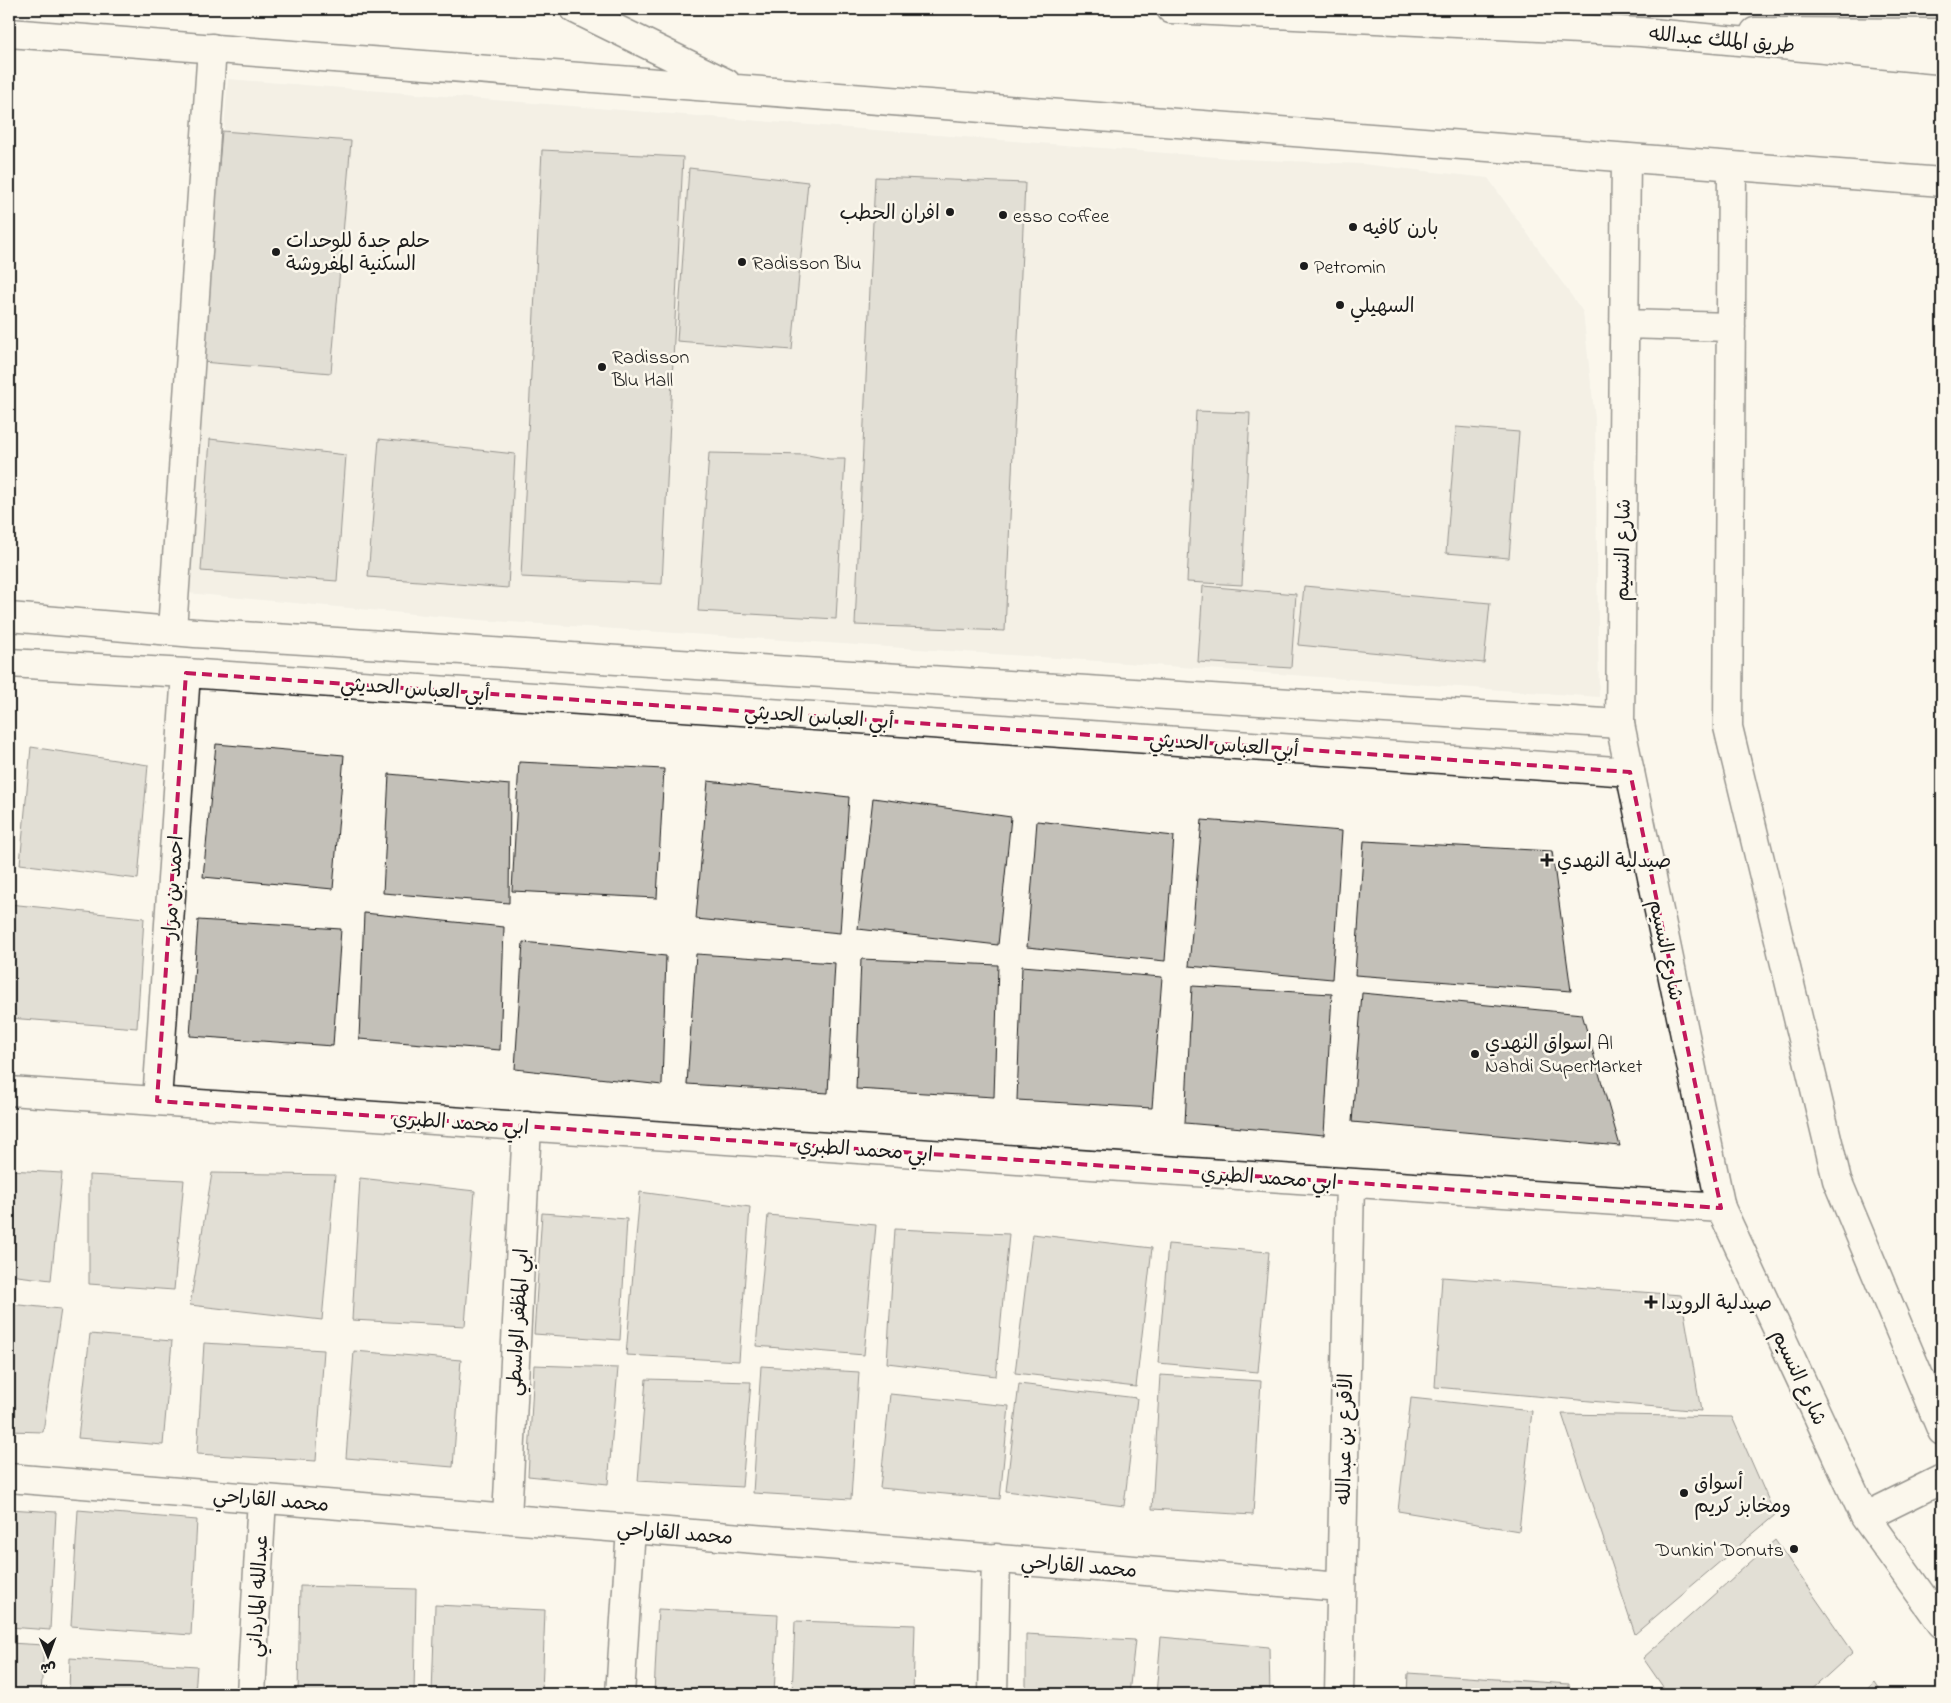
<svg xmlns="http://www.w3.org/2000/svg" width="1951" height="1703" font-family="'Indie Flower','Playpen Sans Arabic',sans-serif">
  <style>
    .built { fill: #eae6dc }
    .building { fill: #c3c0b8; stroke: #1c1c1c }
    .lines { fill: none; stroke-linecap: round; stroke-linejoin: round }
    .street-casing { stroke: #1c1c1c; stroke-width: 31 }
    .secondary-casing { stroke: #1c1c1c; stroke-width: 31 }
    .primary-casing { stroke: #1c1c1c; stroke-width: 31 }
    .highway-casing { stroke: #1c1c1c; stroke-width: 31 }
    .street { stroke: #fbf7ec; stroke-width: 28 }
    .secondary { stroke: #fbf7ec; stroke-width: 28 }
    .primary { stroke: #fbf7ec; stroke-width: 28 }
    .highway { stroke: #fbf7ec; stroke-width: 28 }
    .marked { fill: none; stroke: #c2185b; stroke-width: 4; stroke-dasharray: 10 6; stroke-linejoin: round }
    .poi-dot { fill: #1c1c1c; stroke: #fbf7ec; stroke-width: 2 }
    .labels { text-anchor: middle; stroke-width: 5; stroke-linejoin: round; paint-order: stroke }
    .street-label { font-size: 20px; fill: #1c1c1c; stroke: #fbf7ec }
    .poi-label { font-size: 20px; fill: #1c1c1c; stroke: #fbf7ec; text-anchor: start }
  </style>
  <rect width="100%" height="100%" fill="#fbf7ec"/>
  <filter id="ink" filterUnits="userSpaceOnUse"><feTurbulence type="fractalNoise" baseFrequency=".02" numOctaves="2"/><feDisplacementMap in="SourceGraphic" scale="10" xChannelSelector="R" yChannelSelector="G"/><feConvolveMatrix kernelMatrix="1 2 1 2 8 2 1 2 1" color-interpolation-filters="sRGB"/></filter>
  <g filter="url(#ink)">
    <path class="built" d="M228,79L1242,159L1362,164L1488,178L1583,312L1595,419L1599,697L1056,658L479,620L187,593Z"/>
    <path class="building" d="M222,131L351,141L331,373L202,362Z
      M542,150L683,157L662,584L521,577Z
      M689,168L808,182L792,350L677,341Z
      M875,177L1025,183L1005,631L855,625Z
      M1196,411L1250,413L1242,585L1187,582Z
      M1456,427L1519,432L1509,558L1446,553Z
      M210,439L346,455L337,581L201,571Z
      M379,439L515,454L508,588L368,577Z
      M709,453L808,455L829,459H845L836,619L698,611Z
      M1203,586L1296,594L1291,668L1198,662Z
      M1304,586L1490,603L1484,663L1298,645Z
      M216,744L344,755L333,889L203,877Z
      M31,747L148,765L138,879L20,864Z
      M519,762L664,769L657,898L512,891Z
      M389,774L510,785L509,903L383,893Z
      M708,781L849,797L840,933L696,919Z
      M873,798L1011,817L998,945L858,929Z
      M1202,820L1342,831L1332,979L1189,966Z
      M1037,821L1174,836L1165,961L1027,947Z
      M1364,841L1552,851L1571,991L1355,975Z
      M9,904L144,918L137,1028L9,1018Z
      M364,913L504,927L500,1050L359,1039Z
      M198,920L341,929L333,1046L190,1036Z
      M523,942L666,956L662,1085L515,1069Z
      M696,954L835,963L828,1093L687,1084Z
      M861,959L998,965L994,1097L856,1089Z
      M1022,966L1162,977L1152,1108L1017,1100Z
      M1192,986L1332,994L1324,1135L1185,1123Z
      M1362,993L1582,1014L1620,1146L1352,1122Z
      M9,1170L62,1173L51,1280L9,1275Z
      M212,1173L335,1175L322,1320L190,1305Z
      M89,1175L184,1180L174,1290L89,1284Z
      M360,1178L475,1191L465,1326L352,1320Z
      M640,1192L750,1207L739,1361L626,1355Z
      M542,1213L627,1219L620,1340L534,1334Z
      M768,1215L876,1225L864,1355L756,1346Z
      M895,1229L1009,1234L996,1376L887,1363Z
      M1032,1234L1152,1248L1136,1387L1015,1373Z
      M1168,1244L1269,1252L1258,1372L1158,1363Z
      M1442,1277L1681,1295L1701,1411L1435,1387Z
      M9,1304L61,1309L43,1432L9,1431Z
      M90,1334L172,1341L163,1445L78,1438Z
      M204,1343L324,1350L316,1461L197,1454Z
      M354,1351L461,1360L453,1467L346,1458Z
      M534,1365L618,1368L608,1484L528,1476Z
      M761,1366L859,1372L851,1499L753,1493Z
      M1160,1375L1261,1381L1253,1515L1152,1509Z
      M646,1379L751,1382L742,1487L638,1481Z
      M1019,1384L1137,1398L1124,1506L1006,1491Z
      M890,1394L1009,1406L1000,1499L880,1488Z
      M1411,1398L1532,1411L1519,1531L1398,1511Z
      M1562,1414L1732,1417L1775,1515L1635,1634Z
      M9,1509L56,1512L50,1630L9,1627Z
      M78,1510L197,1520L191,1635L71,1626Z
      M1775,1540L1853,1652L1807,1694H1668L1643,1658Z
      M300,1586L416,1589L414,1694H298Z
      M435,1605L545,1610L542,1694H432Z
      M658,1609L778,1615L774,1694H654Z
      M795,1621L915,1625L913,1694H792Z
      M1026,1634L1135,1640L1129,1694H1026Z
      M1161,1637L1269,1647L1270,1694H1156Z
      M9,1643L44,1645L41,1694H9Z
      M70,1658L197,1666L195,1694H69Z
      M1408,1673L1569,1684V1694H1407Z
      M1875,1682L1883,1694H1861Z"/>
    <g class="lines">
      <defs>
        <path id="street" d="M9,617L195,633L1620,724
          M172,630L212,48
          M9,663L186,673L1630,772
          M9,1091L1721,1208
          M157,1101L186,673
          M9,1478L1341,1587
          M507,1518L527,1126
          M251,1694L262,1498
          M620,1694L631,1529
          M993,1694L996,1558
          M1339,1694L1350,1183"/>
        <path id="secondary" d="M1626,158L1620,724L1721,1208L1865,1517L1942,1624
          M1732,167L1728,727L1837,1180L1942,1431
          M1624,324L1731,327
          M1865,1517L1942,1479"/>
        <path id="primary" d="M575,9L726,83
          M1755,32L1942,33
          M9,33L1942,182"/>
        <path id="highway" d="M1171,9L1641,32L1942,60"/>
      </defs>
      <use href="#street" class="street-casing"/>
      <use href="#secondary" class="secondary-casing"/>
      <use href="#primary" class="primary-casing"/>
      <use href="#highway" class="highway-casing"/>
      <use href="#street" class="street"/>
      <use href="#secondary" class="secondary"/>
      <use href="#primary" class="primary"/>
      <use href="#highway" class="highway"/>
    </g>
  </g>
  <path d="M0 0H1951V1703H0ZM186,673L1630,772L1721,1208L157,1101Z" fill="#fbf7ec" fill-opacity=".55" fill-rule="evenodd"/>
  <path class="marked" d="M186,673L1630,772L1721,1208L157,1101Z"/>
  <g class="poi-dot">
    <circle cx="950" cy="212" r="5"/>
    <circle cx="1003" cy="215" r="5"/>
    <circle cx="1353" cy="227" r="5"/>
    <circle cx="276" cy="252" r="5"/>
    <circle cx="742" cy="262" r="5"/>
    <circle cx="1304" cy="266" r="5"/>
    <circle cx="1340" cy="305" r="5"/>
    <circle cx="602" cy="367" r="5"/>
    <path d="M1544.5 852.5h5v5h5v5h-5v5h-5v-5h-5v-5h5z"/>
    <circle cx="1475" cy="1054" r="5"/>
    <path d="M1648.5 1294.5h5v5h5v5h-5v5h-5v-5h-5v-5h5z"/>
    <circle cx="1684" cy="1493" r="5"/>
    <circle cx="1794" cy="1549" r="5"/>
  </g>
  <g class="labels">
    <g class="street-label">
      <text transform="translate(1722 39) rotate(5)" y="7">طريق الملك عبدالله</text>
      <text transform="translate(1622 550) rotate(-89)" y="7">شارع النسيم</text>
      <text transform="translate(415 688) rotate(4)" y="7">أبي العباس الحديثي</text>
      <text transform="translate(819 716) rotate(4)" y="7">أبي العباس الحديثي</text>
      <text transform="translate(1224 744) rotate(4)" y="7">أبي العباس الحديثي</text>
      <text transform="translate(172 887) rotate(-86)" y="7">احمد بن مرار</text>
      <text transform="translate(1667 950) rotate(78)" y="7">شارع النسيم</text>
      <text transform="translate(461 1122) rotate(4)" y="7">ابي محمد الطبري</text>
      <text transform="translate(865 1149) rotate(4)" y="7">ابي محمد الطبري</text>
      <text transform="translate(1269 1177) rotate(4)" y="7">ابي محمد الطبري</text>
      <text transform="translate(517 1322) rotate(-87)" y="7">ابي المظفر الواسطي</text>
      <text transform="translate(1800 1377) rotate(65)" y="7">شارع النسيم</text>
      <text transform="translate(1344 1439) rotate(-89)" y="7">الأقرع بن عبدالله</text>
      <text transform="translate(271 1499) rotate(5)" y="7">محمد القاراحي</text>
      <text transform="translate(675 1532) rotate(5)" y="7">محمد القاراحي</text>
      <text transform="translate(1079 1565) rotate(5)" y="7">محمد القاراحي</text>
      <text transform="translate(257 1596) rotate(-87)" y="7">عبدالله المارداني</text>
    </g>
    <g class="poi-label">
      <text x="940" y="219" text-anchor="end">افران الحطب</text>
      <text x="1013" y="222">esso coffee</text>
      <text x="1363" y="234">بارن كافيه</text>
      <text x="286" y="247">حلم جدة للوحدات<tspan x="286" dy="23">السكنية المفروشة</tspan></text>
      <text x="752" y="269">Radisson Blu</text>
      <text x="1314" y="273">Petromin</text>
      <text x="1350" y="312">السهيلي</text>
      <text x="612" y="363">Radisson<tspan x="612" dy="23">Blu Hall</tspan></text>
      <text x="1557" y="867">صيدلية النهدي</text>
      <text x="1485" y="1049">اسواق النهدي Al<tspan x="1485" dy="23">Nahdi SuperMarket</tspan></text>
      <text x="1661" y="1309">صيدلية الرويدا</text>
      <text x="1694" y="1489">أسواق<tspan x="1694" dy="23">ومخابز كريم</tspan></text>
      <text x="1784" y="1556" text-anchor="end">Dunkin' Donuts</text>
    </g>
  </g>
  <rect width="1951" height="1703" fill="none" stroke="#fbf7ec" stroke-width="30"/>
  <rect x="15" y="15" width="1921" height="1673" fill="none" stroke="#1c1c1c" stroke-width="2" filter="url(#ink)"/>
  <g transform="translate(48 1656) rotate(179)" stroke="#fbf7ec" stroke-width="4" paint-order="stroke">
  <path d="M0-4L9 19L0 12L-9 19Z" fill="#1c1c1c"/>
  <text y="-8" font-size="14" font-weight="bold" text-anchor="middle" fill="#1c1c1c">ش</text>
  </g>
</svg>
